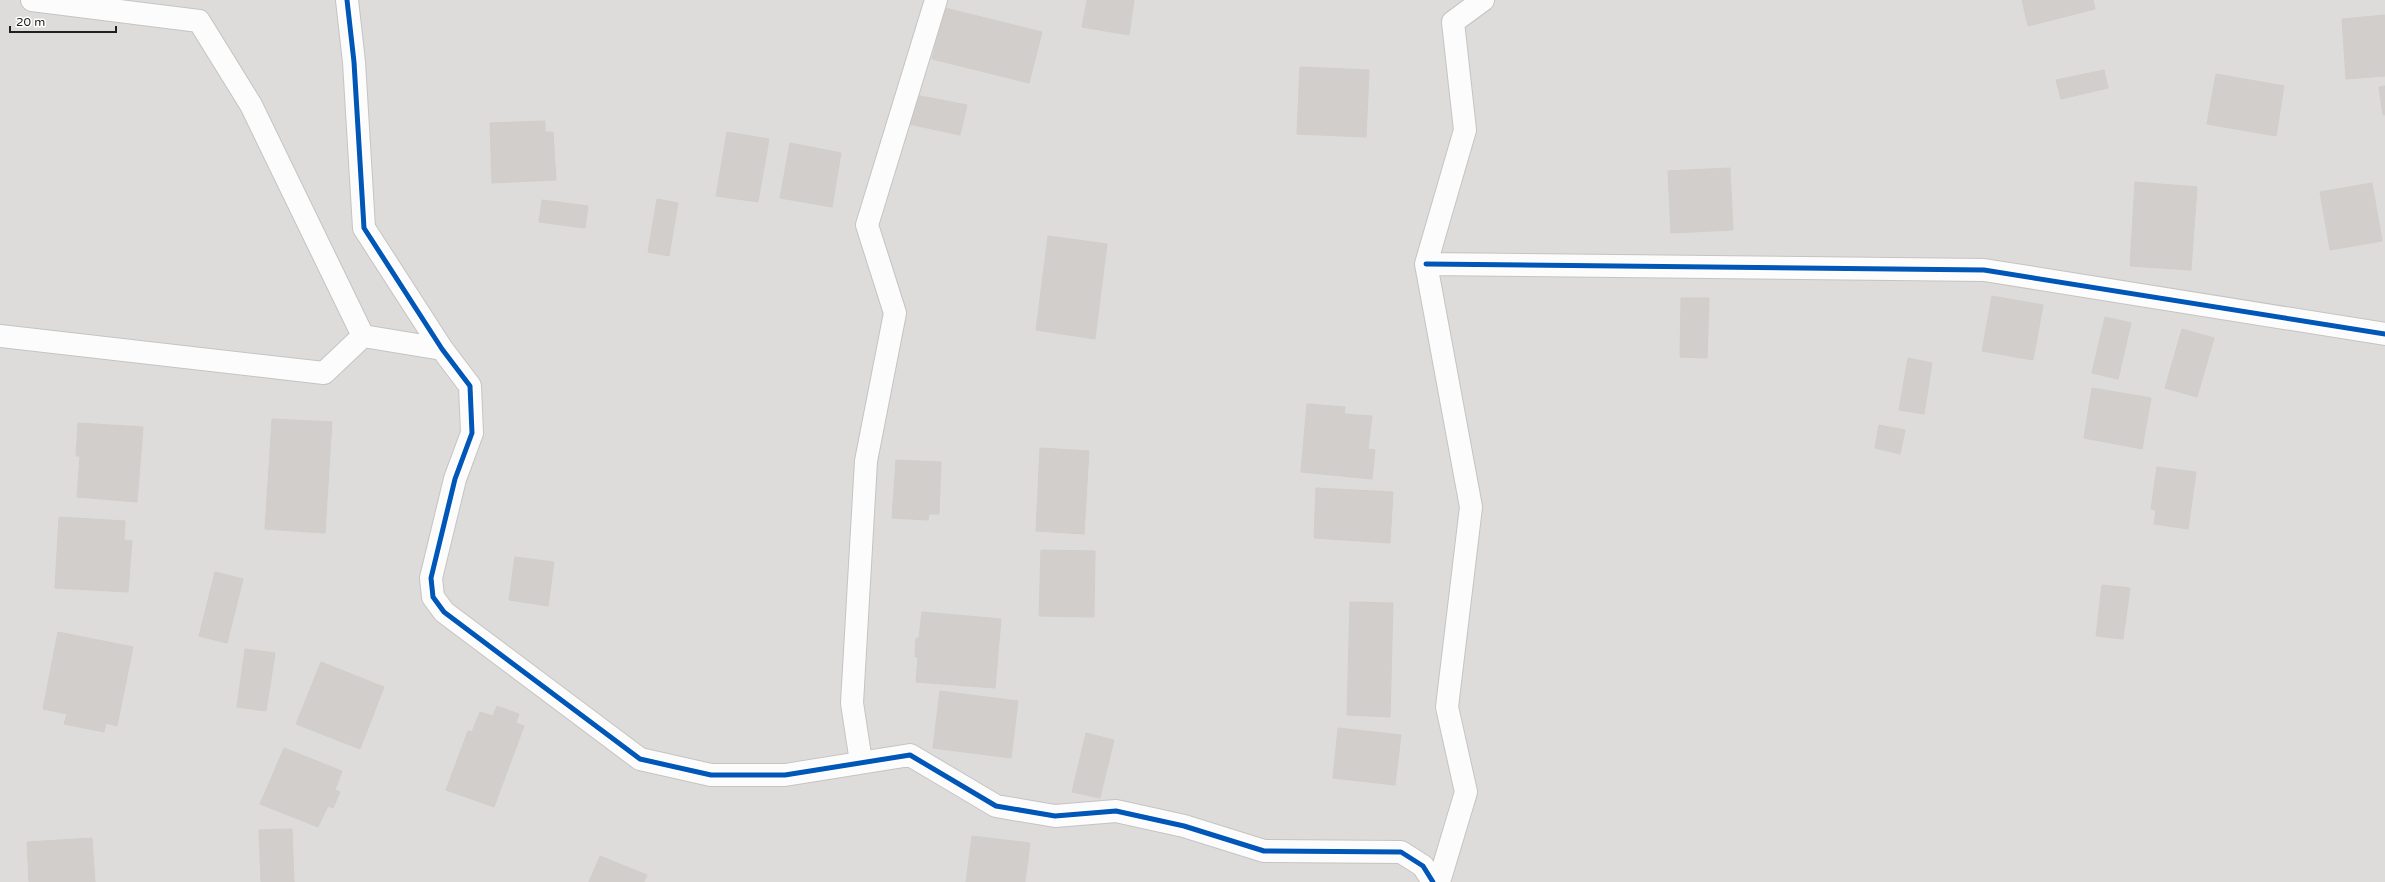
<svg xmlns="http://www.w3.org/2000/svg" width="2385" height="882" font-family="'Varela Round',sans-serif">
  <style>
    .residential { fill: #dddcda }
    .building { fill: #d1cecc; stroke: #d1ceca }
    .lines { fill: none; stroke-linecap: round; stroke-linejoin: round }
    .street-casing { stroke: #c5c4c3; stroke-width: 24 }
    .street { stroke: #fcfcfc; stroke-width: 22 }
    .cycleway-casing { stroke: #fff; stroke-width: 8 }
    .cycleway { stroke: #0057b8; stroke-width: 5 }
  </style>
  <rect width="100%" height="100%" fill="#eeece9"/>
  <path class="residential" d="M0,0H2385V882H0Z"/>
  <path class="building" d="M1087,0H1134L1129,35L1082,27Z
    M2022,0H2093L2095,9L2028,26Z
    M945,8L1042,32L1029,83L932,59Z
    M2385,15V76L2346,79L2342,19Z
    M1300,67L1369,70L1366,137L1297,134Z
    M2104,70L2108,88L2061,99L2056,80Z
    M2216,74L2284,86L2276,136L2207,124Z
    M2385,86V115H2383L2379,87Z
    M910,94L967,105L960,135L904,123Z
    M545,121V132H553L556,180L492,183L490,123Z
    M727,132L769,139L758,202L716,196Z
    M790,143L841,153L832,207L780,198Z
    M1730,168L1733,230L1671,233L1668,171Z
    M2135,182L2197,187L2191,270L2130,266Z
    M2372,183L2382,241L2330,250L2320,192Z
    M657,199L678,203L669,256L648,252Z
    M542,200L588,206L585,228L539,222Z
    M1048,236L1107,244L1095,339L1036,330Z
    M1992,296L2043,305L2033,360L1982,351Z
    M1681,298H1709L1707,358L1680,357Z
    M2105,317L2131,323L2118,379L2092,373Z
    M2182,329L2214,338L2197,397L2165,388Z
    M1908,358L1932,363L1924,414L1899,410Z
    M2092,388L2151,398L2142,449L2084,438Z
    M1307,404L1345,407L1344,414L1372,416L1368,449L1375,450L1372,479L1301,472Z
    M272,419L332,422L325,533L265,529Z
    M78,423L143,427L137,502L77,497L80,456H76Z
    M1879,425L1905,430L1900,454L1875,448Z
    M1040,448L1089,451L1084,534L1036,531Z
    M896,460L941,462L939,514H929L928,520L892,518Z
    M2157,467L2196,472L2188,529L2154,524L2156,510L2151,509Z
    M1316,488L1393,492L1390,543L1314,538Z
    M59,517L125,521L124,540L132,541L128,592L55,588Z
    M1041,550L1095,551L1094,617L1039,616Z
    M515,557L554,562L548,606L509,600Z
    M215,572L243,579L227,643L199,636Z
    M2102,585L2130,588L2123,639L2096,636Z
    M1350,602L1393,603L1390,717L1347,715Z
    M922,612L1001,619L995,688L916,682L918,657H915L916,638H919Z
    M58,632L133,647L117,726L106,723L104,732L64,724L67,714L43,709Z
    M245,649L275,653L266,711L237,707Z
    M321,662L384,687L360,749L296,724Z
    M940,691L1018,701L1011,758L933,748Z
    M497,706L519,714L516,723L524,726L494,807L446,790L468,731L472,732L480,712L493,716Z
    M1338,728L1401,735L1395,785L1333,778Z
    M1086,733L1114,740L1100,798L1072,792Z
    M284,748L342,771L335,790L340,792L333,808L328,806L318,827L260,804Z
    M292,829L294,882H261L259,830Z
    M972,836L1030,843L1025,882H966Z
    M92,838L95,882H29L27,842Z
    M600,856L647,875L644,882H589Z"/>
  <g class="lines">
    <defs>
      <path id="street" d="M32,0L199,21L251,105L363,336L442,349
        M347,0L354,62L364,228L442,349L470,386L472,433L455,479L431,578L433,597L444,612L640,759L711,775H785L910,755L996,806L1055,816L1116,811L1184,826L1264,851L1401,852L1423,866L1433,882
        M1426,264L1984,270L2385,334
        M0,336L324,373L363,336
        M861,762L852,703L866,461L895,313L867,225L936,0
        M1439,882L1466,792L1447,707L1471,507L1426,264L1465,130L1453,22L1483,0"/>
    </defs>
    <use href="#street" class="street-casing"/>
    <use href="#street" class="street"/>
    <defs>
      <path id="cycleway" d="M347,0L354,62L364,228L442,349L470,386L472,433L455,479L431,578L433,597L444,612L640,759L711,775H785L910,755L996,806L1055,816L1116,811L1184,826L1264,851L1401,852L1423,866L1433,882
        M1426,264L1984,270L2385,334"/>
    </defs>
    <use href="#cycleway" class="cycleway-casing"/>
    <use href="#cycleway" class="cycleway"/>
  </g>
  <path d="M10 26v6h106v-6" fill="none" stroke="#202020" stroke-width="2"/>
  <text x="16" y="26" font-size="12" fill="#202020" stroke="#ffffff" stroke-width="3" paint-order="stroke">20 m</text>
</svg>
